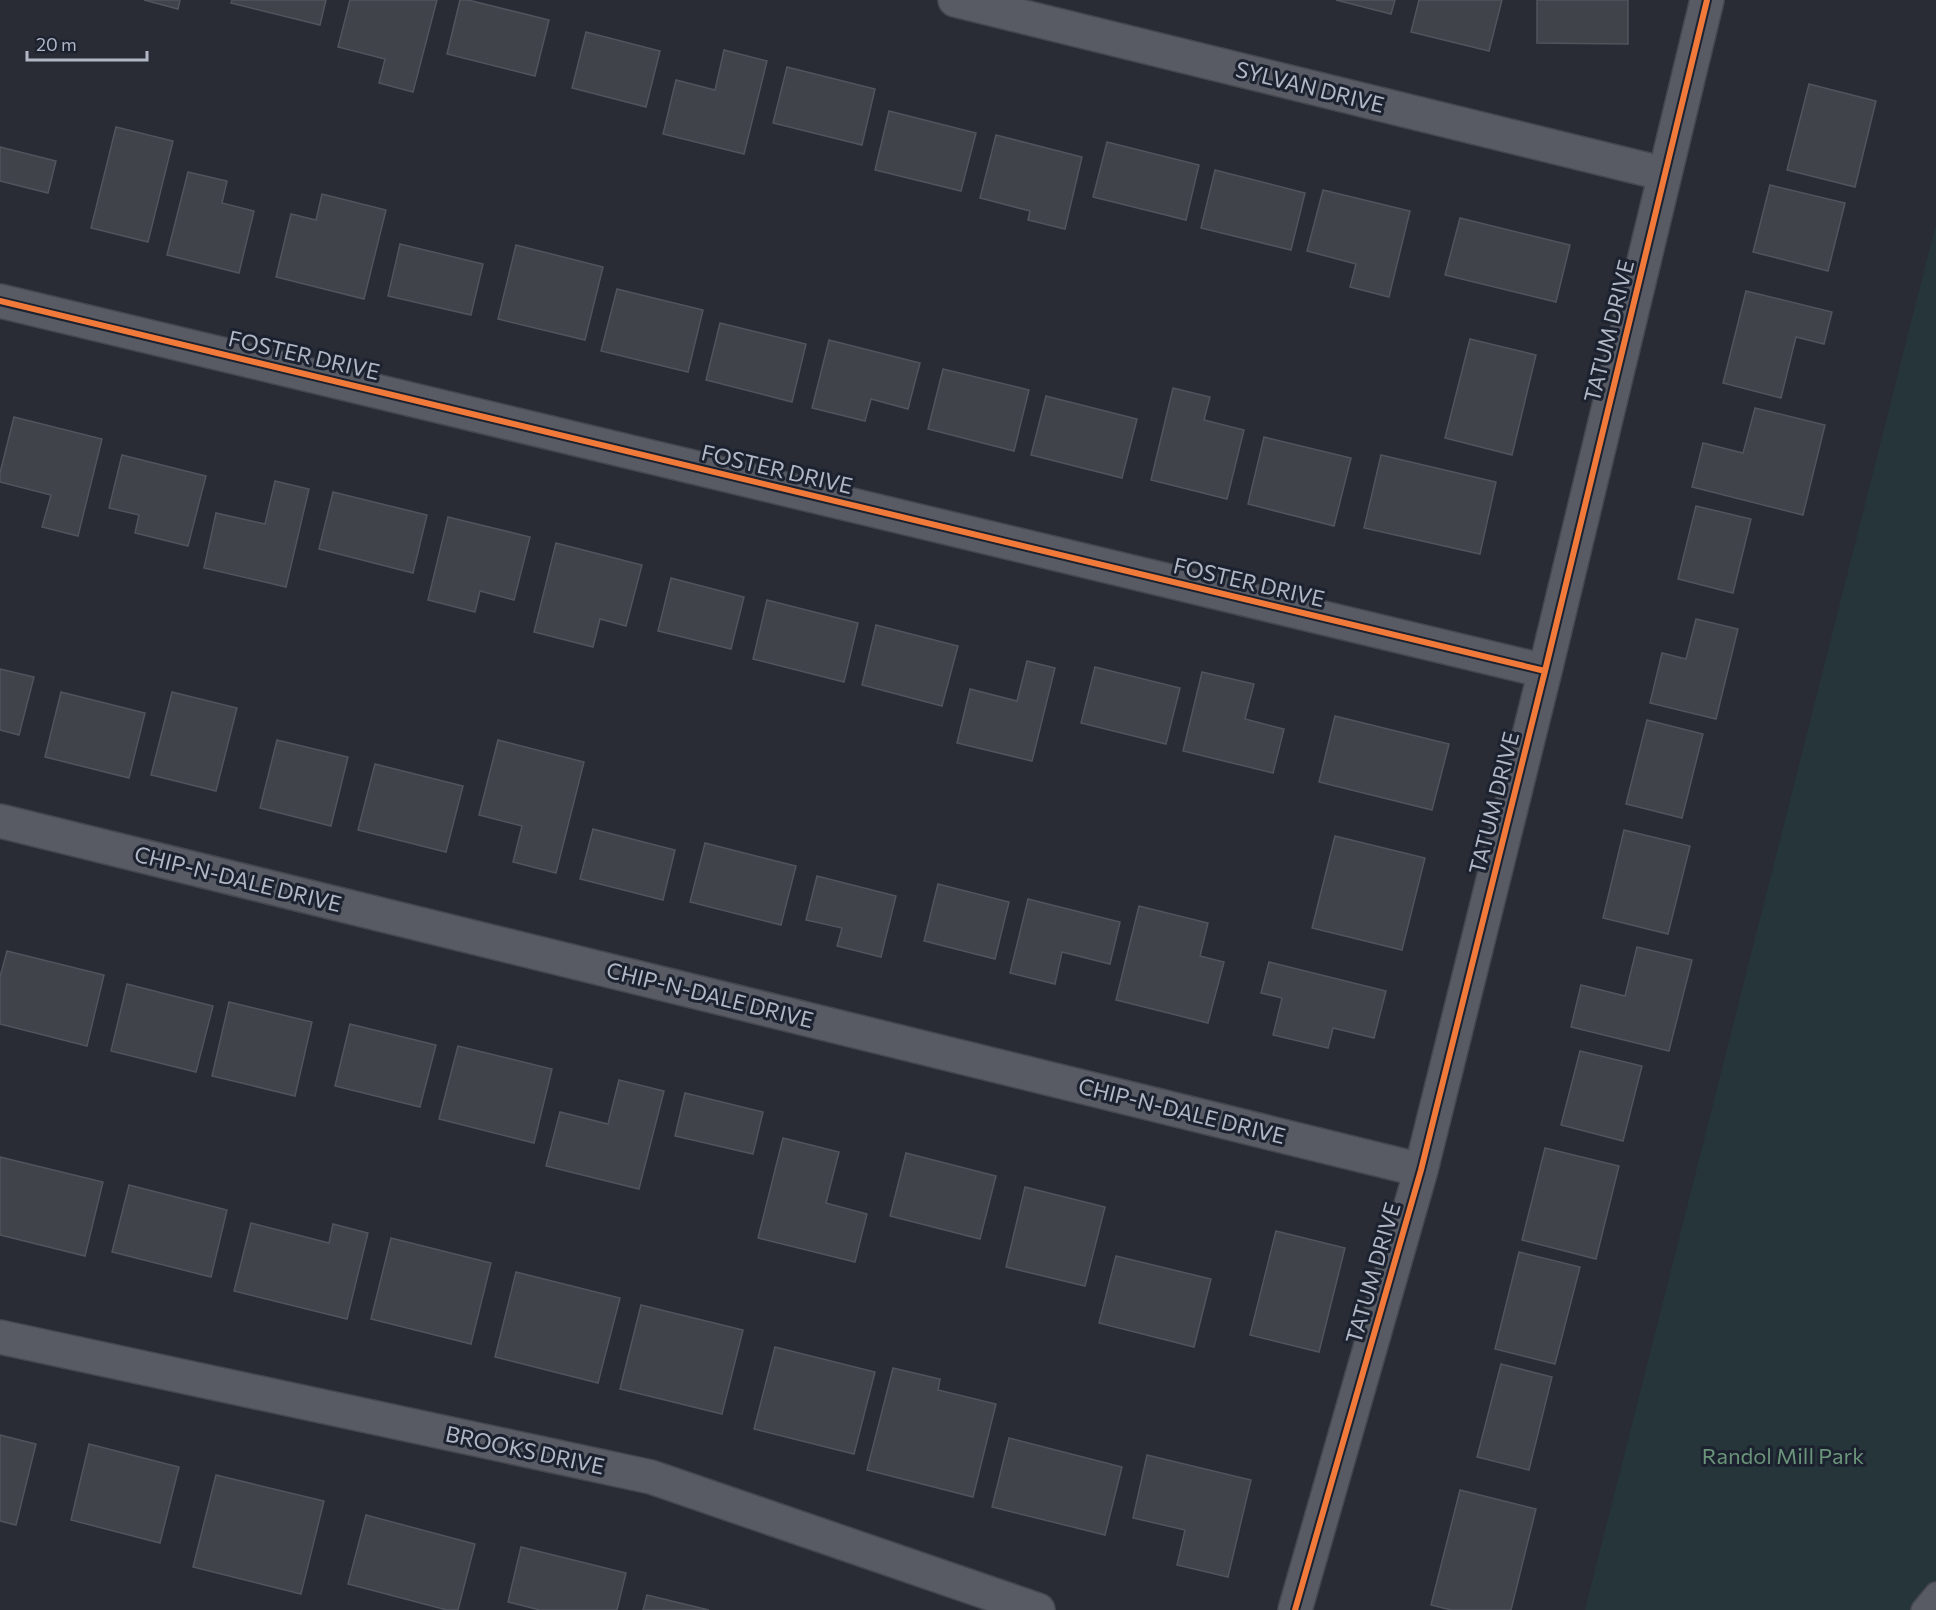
<svg xmlns="http://www.w3.org/2000/svg" width="1936" height="1610" font-family="Commissioner,sans-serif">
  <style>
    .green { fill: #26353a }
    .building { fill: #40434a; stroke: #50545d; stroke-width: 1.5 }
    .lines { fill: none; stroke-linecap: round; stroke-linejoin: round }
    .service-casing { stroke: #45474e; stroke-width: 24 }
    .minor-casing { stroke: #45474e; stroke-width: 36 }
    .service { stroke: #585b63; stroke-width: 21 }
    .minor { stroke: #585b63; stroke-width: 33 }
    .cycleway-casing { stroke: #1c222f; stroke-width: 10 }
    .cycleway { stroke: #f17a3a; stroke-width: 6 }
    .labels { text-anchor: middle; stroke-width: 6; stroke-linejoin: round; paint-order: stroke }
    .street-label { font-size: 22px; fill: #b2b7c6; stroke: #1c222f }
    .park-label { font-size: 22px; fill: #6b957a; stroke: #1c222f }
  </style>
  <rect width="100%" height="100%" fill="#292c35"/>
  <path class="green" d="M1936,224V1610H1585Z"/>
  <path class="building" d="M144,0H180L178,9Z
    M232,0H326L320,25L231,3Z
    M350,0H437L413,92L379,83L385,59L338,47Z
    M460,0H468L549,20L535,76L447,54Z
    M1336,0H1395L1391,14Z
    M1419,0H1502L1489,51L1411,32Z
    M1537,0H1628V44L1537,43Z
    M586,32L660,51L646,107L572,88Z
    M724,50L767,61L744,154L663,134L676,80L715,90Z
    M787,67L875,89L862,145L773,123Z
    M1809,84L1876,101L1855,187L1787,170Z
    M889,111L976,133L961,191L875,170Z
    M116,127L173,141L148,242L91,228Z
    M996,135L1082,157L1065,229L1028,220L1030,211L980,198Z
    M1107,142L1199,165L1186,220L1093,197Z
    M0,147L56,161L48,193L0,181Z
    M1215,170L1305,193L1291,250L1201,228Z
    M188,172L227,181L222,203L254,211L239,273L167,255Z
    M1770,185L1845,203L1828,271L1753,252Z
    M1323,190L1410,211L1389,297L1350,287L1356,264L1307,251Z
    M322,194L386,210L364,299L276,277L291,214L316,220Z
    M1460,218L1570,245L1556,302L1445,275Z
    M400,244L483,264L471,315L388,296Z
    M516,245L603,267L585,340L498,319Z
    M617,289L703,310L688,372L601,351Z
    M1746,291L1832,312L1824,344L1796,337L1781,398L1723,383Z
    M720,323L806,344L792,402L706,380Z
    M1470,339L1536,355L1512,455L1445,438Z
    M829,340L920,363L908,409L871,399L865,421L812,408Z
    M943,369L1029,390L1014,451L928,429Z
    M1173,388L1210,397L1204,420L1244,430L1227,499L1151,480Z
    M1046,396L1137,419L1122,478L1031,455Z
    M1755,408L1825,425L1803,515L1692,487L1703,443L1743,453Z
    M14,417L102,439L78,536L42,527L51,495L0,482V473Z
    M1264,437L1351,458L1334,526L1248,504Z
    M122,455L206,476L188,546L135,533L139,515L109,508Z
    M1381,455L1496,482L1480,554L1364,528Z
    M275,481L309,489L286,587L204,568L216,513L265,524Z
    M333,492L427,515L413,573L319,549Z
    M1696,506L1751,519L1733,593L1678,579Z
    M448,517L530,537L514,600L480,591L475,612L428,600Z
    M556,543L642,565L626,626L600,619L593,647L534,632Z
    M671,578L744,597L731,649L658,631Z
    M767,600L858,623L844,682L753,659Z
    M1696,619L1738,629L1716,719L1650,703L1662,653L1686,659Z
    M876,625L958,646L942,706L862,685Z
    M1027,661L1055,668L1032,761L957,743L970,689L1017,701Z
    M1095,667L1180,688L1166,744L1081,723Z
    M0,669L34,677L19,735L0,730Z
    M1202,672L1254,684L1245,719L1284,729L1273,773L1183,751Z
    M61,692L145,713L129,778L45,757Z
    M172,692L237,708L216,791L151,775Z
    M1335,716L1449,744L1432,810L1319,782Z
    M1647,720L1703,734L1682,818L1626,804Z
    M277,740L348,757L331,826L260,808Z
    M498,740L584,762L556,873L513,862L522,826L479,815Z
    M375,764L463,786L446,852L358,830Z
    M593,829L675,850L663,900L580,879Z
    M1624,830L1690,846L1668,934L1603,918Z
    M1335,836L1425,858L1402,950L1312,928Z
    M705,843L796,866L781,925L690,902Z
    M817,876L896,896L881,957L837,946L842,928L806,920Z
    M938,884L1009,902L995,959L924,941Z
    M1028,899L1120,922L1110,964L1062,952L1055,984L1010,973Z
    M1139,906L1208,923L1200,956L1224,962L1208,1023L1116,1000Z
    M1637,947L1692,960L1669,1051L1571,1027L1581,985L1625,996Z
    M7,951L104,975L87,1046L0,1024V977Z
    M1269,962L1386,991L1374,1038L1333,1028L1328,1048L1273,1035L1282,998L1261,993Z
    M127,984L213,1006L196,1072L111,1051Z
    M229,1002L312,1022L295,1096L212,1076Z
    M350,1024L436,1045L420,1107L335,1086Z
    M458,1046L552,1069L534,1143L439,1119Z
    M1580,1051L1642,1066L1623,1141L1561,1125Z
    M619,1080L664,1091L639,1189L546,1166L560,1112L608,1124Z
    M685,1093L763,1112L753,1154L675,1136Z
    M783,1138L839,1152L826,1203L867,1214L855,1262L758,1238Z
    M1545,1148L1619,1166L1596,1259L1522,1240Z
    M906,1153L996,1176L980,1239L890,1216Z
    M0,1157L103,1182L85,1256L0,1235Z
    M129,1185L227,1210L211,1277L112,1252Z
    M1025,1187L1105,1207L1085,1286L1006,1267Z
    M251,1223L329,1243L333,1224L368,1233L347,1319L234,1291Z
    M1276,1231L1345,1248L1319,1352L1250,1335Z
    M391,1238L491,1263L471,1344L371,1319Z
    M1519,1252L1580,1267L1555,1364L1495,1349Z
    M1116,1256L1211,1279L1194,1347L1099,1323Z
    M516,1272L620,1298L598,1383L495,1357Z
    M641,1305L743,1330L722,1414L620,1389Z
    M775,1347L875,1372L854,1454L754,1429Z
    M1501,1364L1552,1377L1529,1470L1477,1457Z
    M893,1368L940,1379L938,1390L996,1404L973,1497L867,1470Z
    M0,1435L36,1444L16,1525L0,1521Z
    M1009,1438L1122,1467L1105,1535L992,1507Z
    M89,1444L179,1467L160,1543L71,1520Z
    M1147,1455L1251,1480L1228,1577L1177,1565L1185,1530L1133,1518Z
    M216,1475L324,1501L301,1594L193,1567Z
    M1460,1490L1536,1509L1511,1610H1451L1431,1605Z
    M366,1515L475,1544L458,1610H447L348,1584Z
    M521,1547L626,1573L617,1610H540L508,1602Z
    M647,1595L709,1610H643Z"/>
  <g class="lines">
    <defs>
      <path id="service" d="M1922,1610L1936,1593"/>
      <path id="minor" d="M955,0L1665,174
        M0,301L1545,671
        M0,821L1421,1170
        M0,1337L651,1477L1038,1610
        M1295,1610L1421,1170L1545,671L1707,0"/>
    </defs>
    <use href="#service" class="service-casing"/>
    <use href="#minor" class="minor-casing"/>
    <use href="#service" class="service"/>
    <use href="#minor" class="minor"/>
    <defs>
      <path id="cycleway" d="M0,301L1545,671
        M1295,1610L1421,1170L1545,671L1707,0"/>
    </defs>
    <use href="#cycleway" class="cycleway-casing"/>
    <use href="#cycleway" class="cycleway"/>
  </g>
  <g class="labels">
    <g class="street-label">
      <text transform="translate(1310 87) rotate(14)" y="8">SYLVAN DRIVE</text>
      <text transform="translate(1609 331) rotate(-76)" y="8">TATUM DRIVE</text>
      <text transform="translate(304 355) rotate(13)" y="8">FOSTER DRIVE</text>
      <text transform="translate(777 469) rotate(13)" y="8">FOSTER DRIVE</text>
      <text transform="translate(1249 582) rotate(13)" y="8">FOSTER DRIVE</text>
      <text transform="translate(1494 803) rotate(-76)" y="8">TATUM DRIVE</text>
      <text transform="translate(238 879) rotate(14)" y="8">CHIP-N-DALE DRIVE</text>
      <text transform="translate(710 995) rotate(14)" y="8">CHIP-N-DALE DRIVE</text>
      <text transform="translate(1182 1111) rotate(14)" y="8">CHIP-N-DALE DRIVE</text>
      <text transform="translate(1373 1273) rotate(-74)" y="8">TATUM DRIVE</text>
      <text transform="translate(525 1450) rotate(12)" y="8">BROOKS DRIVE</text>
    </g>
    <g class="park-label">
      <text x="1783" y="1464">Randol Mill Park</text>
    </g>
  </g>
  <path d="M27 51v9h120v-9" fill="none" stroke="#b2b7c6" stroke-width="3"/>
  <text x="36" y="51" font-size="18" fill="#b2b7c6" stroke="#1c222f" stroke-width="4.5" paint-order="stroke">20 m</text>
</svg>
